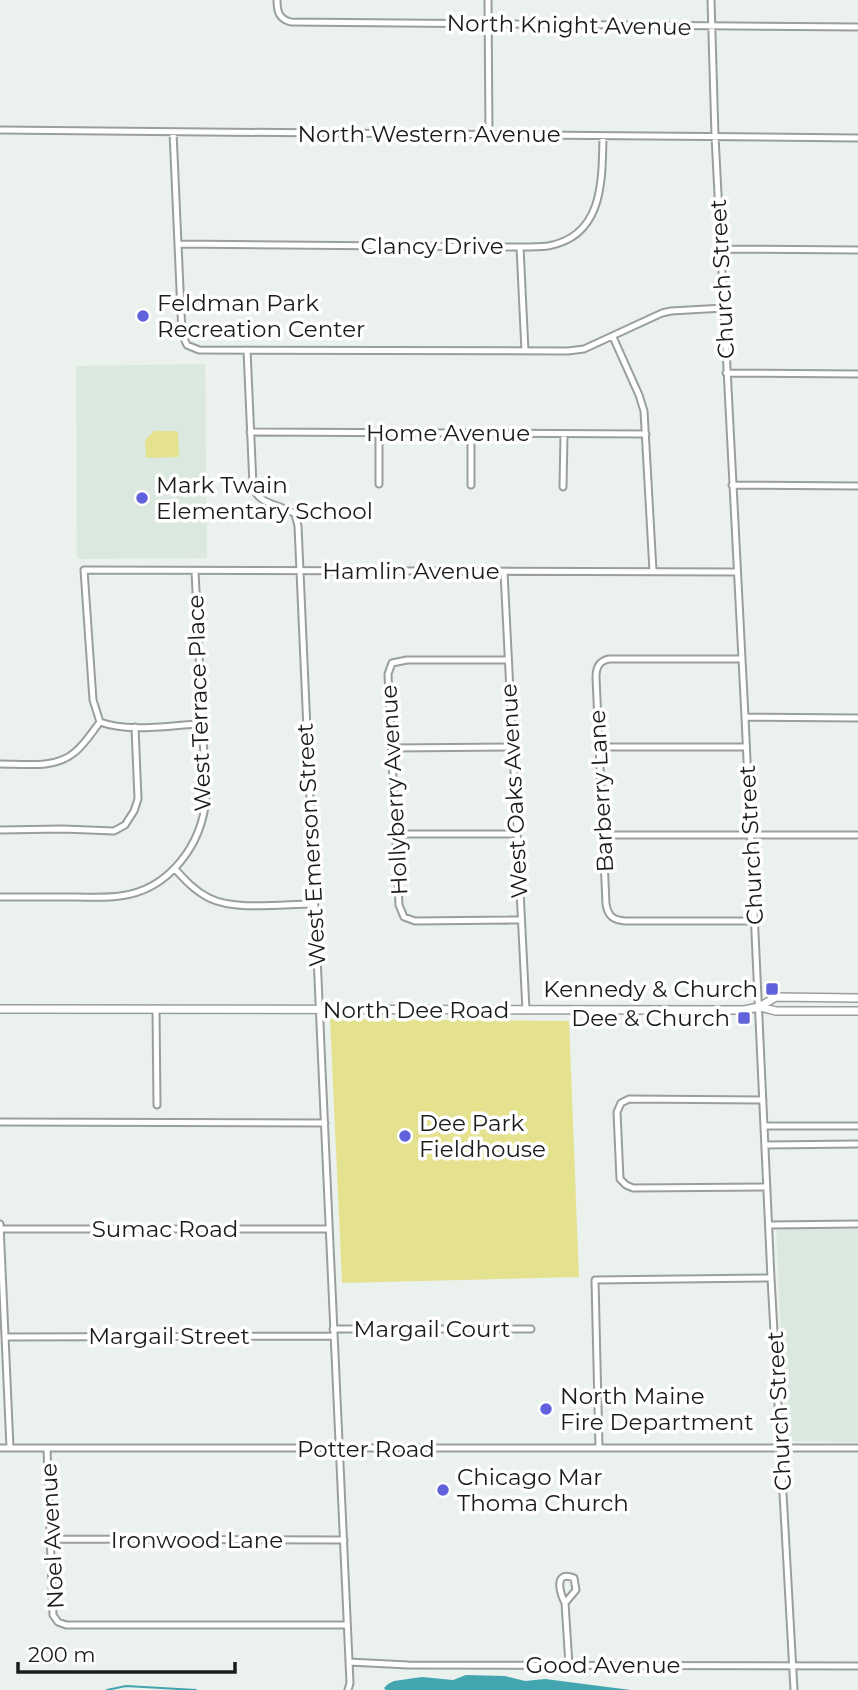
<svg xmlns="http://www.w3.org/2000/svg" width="858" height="1690" font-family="Montserrat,sans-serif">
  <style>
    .built { fill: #dbe8df }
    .green { fill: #e5e28f }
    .water { fill: #42a5af }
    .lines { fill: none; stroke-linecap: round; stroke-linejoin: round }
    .stream { stroke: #42a5af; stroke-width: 2 }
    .minor-casing { stroke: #999f9b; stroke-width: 9 }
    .tertiary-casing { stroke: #999f9b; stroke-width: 10 }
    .minor { stroke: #fff; stroke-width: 5 }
    .tertiary { stroke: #fff; stroke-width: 7 }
    .poi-dot { fill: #6162db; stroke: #fff; stroke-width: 2.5 }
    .labels { text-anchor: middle; stroke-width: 7; stroke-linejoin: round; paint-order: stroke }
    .street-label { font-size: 23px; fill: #1a1c1b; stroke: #fff }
    .poi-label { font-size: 23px; fill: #1a1c1b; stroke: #fff; text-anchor: start }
  </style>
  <rect width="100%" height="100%" fill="#ebf1ed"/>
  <path class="built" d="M205,364L207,558L77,559L76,366Z
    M776,1229H858V1442L786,1441Z"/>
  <path class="green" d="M154,431H176L178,433L179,457L146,458L145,440Z
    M330,1019L569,1021L579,1277L342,1283Z"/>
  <path class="water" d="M466,1675L505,1676L525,1681L545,1679L631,1690H386L384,1688L388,1684L394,1681L422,1677L453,1680Z"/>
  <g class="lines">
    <path class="stream" d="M107,1690L126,1686L196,1690"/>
    <defs>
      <path id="minor" d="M277,0C277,12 279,19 291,22L858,27
        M488,0L489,135
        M711,0L715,136L745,717L771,1278L794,1690
        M0,130L858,138
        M173,132L182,334L187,345L199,350L568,351L584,349L662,313L671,311L724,308
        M179,244L520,247C529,247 539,247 548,246C604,236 602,180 603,136
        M520,247L525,351
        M720,249L858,250
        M613,337L639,395L644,411L653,571
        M247,350L253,485C257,506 280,503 295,514L298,526C313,912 334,1297 350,1683L348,1690
        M726,373L858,374
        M250,432L646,434
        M379,484V433
        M471,485V433
        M732,485L858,486
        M563,487L564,434
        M504,572L526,1010
        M741,659H609C599,661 596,667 596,677L606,904C608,916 613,920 625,921H754
        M508,660H407L392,663L388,674L399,905L404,917L415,921L521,920
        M745,717L858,718
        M100,722L93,700L84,570L737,572
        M100,722C130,733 170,725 201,724
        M599,747H746
        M392,748L512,747
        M0,764C24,764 56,769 75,752C85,744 92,732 100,722
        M0,830L63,829L114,831L125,825L134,811L138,799L135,727
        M396,834H516
        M603,835H858
        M175,869C185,880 195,891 209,898C235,911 284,904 313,904
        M0,897C25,897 51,897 76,897C91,897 106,898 120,896C169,890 202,845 206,798L195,571
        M156,1009L157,1105
        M763,1100L629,1099L621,1103L617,1112L620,1179L626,1185L633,1188L767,1187
        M0,1122L325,1123
        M765,1126H858
        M766,1145L858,1144
        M0,1224L10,1448
        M770,1225L858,1224
        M0,1229H329
        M333,1329H531
        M5,1337L333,1336
        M0,1448H858
        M599,1448L595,1280L771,1278
        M47,1449L53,1615L58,1622L66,1625H347
        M50,1539L344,1540
        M565,1603C560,1593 553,1570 574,1578L576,1590L565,1603L569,1665
        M349,1662L408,1665L858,1666"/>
      <path id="tertiary" d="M760,1007L776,1011H858
        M0,1009L744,1010L759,1007L776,997L858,998"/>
    </defs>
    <use href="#minor" class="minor-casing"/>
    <use href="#tertiary" class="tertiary-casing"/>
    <use href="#minor" class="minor"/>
    <use href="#tertiary" class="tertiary"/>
  </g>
  <g class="poi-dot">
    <circle cx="143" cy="316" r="7"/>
    <circle cx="142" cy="498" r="7"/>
    <rect x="765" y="982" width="14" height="14" rx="3.5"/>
    <rect x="737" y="1011" width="14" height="14" rx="3.5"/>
    <circle cx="405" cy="1136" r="7"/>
    <circle cx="546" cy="1409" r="7"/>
    <circle cx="443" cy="1490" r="7"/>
  </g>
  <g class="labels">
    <g class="street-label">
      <text transform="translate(569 25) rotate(1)" y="8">North Knight Avenue</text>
      <text x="429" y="142">North Western Avenue</text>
      <text x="432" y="254">Clancy Drive</text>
      <text transform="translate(722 279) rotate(-93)" y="8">Church Street</text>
      <text x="448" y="441">Home Avenue</text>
      <text x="411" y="579">Hamlin Avenue</text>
      <text transform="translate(199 703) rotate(-92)" y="8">West Terrace Place</text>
      <text transform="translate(394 790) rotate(-93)" y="8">Hollyberry Avenue</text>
      <text transform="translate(514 791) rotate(-93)" y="8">West Oaks Avenue</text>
      <text transform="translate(601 791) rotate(-93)" y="8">Barberry Lane</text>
      <text transform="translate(311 845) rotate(-93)" y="8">West Emerson Street</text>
      <text transform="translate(751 845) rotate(-93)" y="8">Church Street</text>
      <text x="416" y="1018">North Dee Road</text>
      <text x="165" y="1237">Sumac Road</text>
      <text x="432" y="1337">Margail Court</text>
      <text x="169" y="1344">Margail Street</text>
      <text transform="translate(779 1411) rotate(-93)" y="8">Church Street</text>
      <text x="366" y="1457">Potter Road</text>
      <text transform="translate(52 1536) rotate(-93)" y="8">Noel Avenue</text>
      <text x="197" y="1548">Ironwood Lane</text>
      <text x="603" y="1673">Good Avenue</text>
    </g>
    <g class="poi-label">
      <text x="157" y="311">Feldman Park<tspan x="157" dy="26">Recreation Center</tspan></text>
      <text x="156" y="493">Mark Twain<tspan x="156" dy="26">Elementary School</tspan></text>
      <text x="758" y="997" text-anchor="end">Kennedy &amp; Church</text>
      <text x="730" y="1026" text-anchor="end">Dee &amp; Church</text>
      <text x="419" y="1131">Dee Park<tspan x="419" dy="26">Fieldhouse</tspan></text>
      <text x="560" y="1404">North Maine<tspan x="560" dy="26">Fire Department</tspan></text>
      <text x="457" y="1485">Chicago Mar<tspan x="457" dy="26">Thoma Church</tspan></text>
    </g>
  </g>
  <path d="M18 1662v10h217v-10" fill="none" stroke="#1a1c1b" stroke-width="3.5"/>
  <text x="28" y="1662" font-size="21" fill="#1a1c1b" stroke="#ffffff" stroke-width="5" paint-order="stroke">200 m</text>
</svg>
